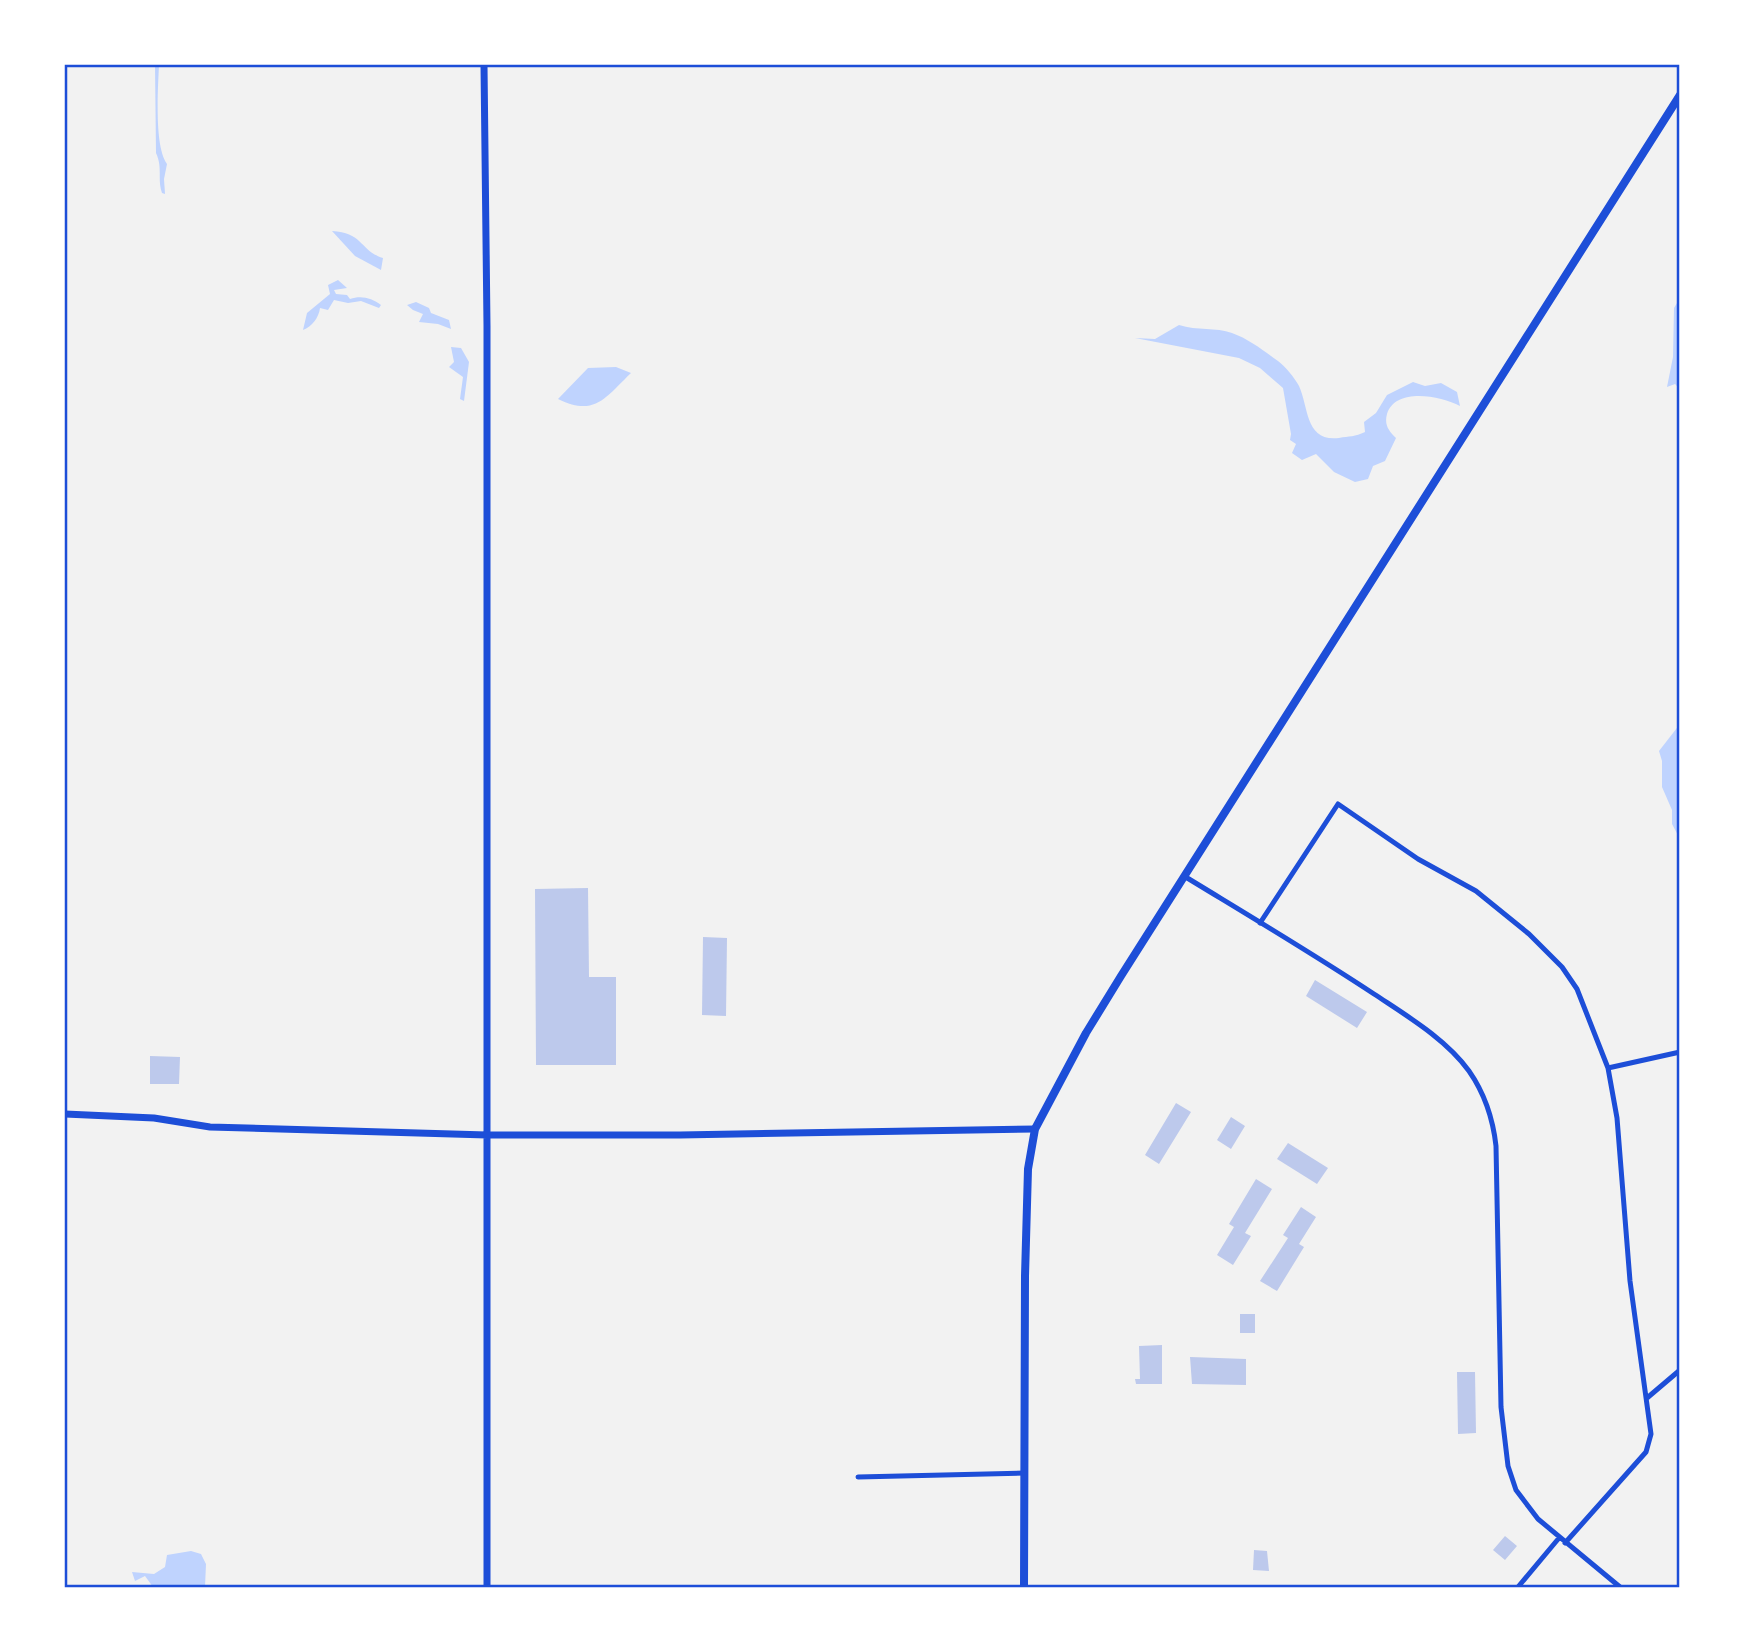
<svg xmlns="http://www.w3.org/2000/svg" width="1745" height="1652" font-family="'Alegreya Sans',sans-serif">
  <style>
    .water { fill: #bfd3fe }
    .building { fill: #bdc9ec }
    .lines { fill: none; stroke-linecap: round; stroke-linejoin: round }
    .minor { stroke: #1d4ed8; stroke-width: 5 }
    .tertiary { stroke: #1d4ed8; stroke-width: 7 }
    .secondary { stroke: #1d4ed8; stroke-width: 8 }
    .neatline { fill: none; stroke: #1d4ed8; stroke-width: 2.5 }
  </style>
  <rect width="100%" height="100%" fill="#f2f2f2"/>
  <path class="water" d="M155,65H159C158,88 154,146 167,164L164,179L165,194L162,193C157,179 163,168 156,153Z
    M332,231C364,233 360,251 383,258L381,270L355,256Z
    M338,280L347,288L334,290L336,294L347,295L350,299C361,295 372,298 381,305L379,308L361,301L348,303L334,300L328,310L320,308C319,317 312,327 303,330L307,313L330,294L328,285Z
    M1680,298V389L1675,384L1667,387L1673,357L1674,308Z
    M416,302L429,308L431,313L449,320L451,329L438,324L419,322L423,314L413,310L407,305Z
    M1179,325C1197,331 1216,327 1232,333C1249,339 1264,351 1278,361C1286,367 1294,377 1299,386C1309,408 1305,442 1339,438C1349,436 1355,437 1365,432L1364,422L1376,413L1387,395L1413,382L1425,386L1441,383L1457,392L1460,406C1440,396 1396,387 1387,414C1384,425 1389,431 1396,438L1385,461L1373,466L1368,479L1355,482L1334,472L1316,454L1302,460L1292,453L1296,444L1290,440L1291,434L1283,388L1260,368L1239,358L1135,338L1155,339Z
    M451,347L461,348L469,362L464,401L460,399L463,377L449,367L454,362Z
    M616,367L631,373C605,398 595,417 558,399L588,368Z
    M1680,724V839L1672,824V810L1662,787V761L1659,751Z
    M191,1551L201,1554L206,1564L205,1587H153L145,1576L135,1581L132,1572L154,1574L165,1567L167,1555Z"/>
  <path class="building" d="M588,888L589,977H616V1065H536L535,889Z
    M703,937L727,938L726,1016L702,1015Z
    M1315,980L1367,1012L1357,1028L1306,996Z
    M150,1056L180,1057L179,1084H150Z
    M1176,1103L1191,1112L1159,1164L1145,1155Z
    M1231,1117L1245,1126L1231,1149L1217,1140Z
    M1288,1143L1328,1168L1317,1184L1277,1159Z
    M1256,1179L1272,1189L1245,1233L1251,1236L1233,1265L1217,1255L1234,1227L1229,1224Z
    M1301,1207L1316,1217L1299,1244L1304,1247L1277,1291L1260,1281L1288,1238L1283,1235Z
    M1240,1314H1255V1333H1240Z
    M1162,1345V1384H1136L1135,1379H1140L1139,1346Z
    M1190,1357L1246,1359V1385L1192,1384Z
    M1457,1372H1475L1476,1433L1458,1434Z
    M1505,1536L1517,1546L1505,1560L1493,1550Z
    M1254,1550L1267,1551L1269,1571L1253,1570Z"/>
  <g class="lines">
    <path class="minor" d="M1184,876C1248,915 1312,953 1374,994C1407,1016 1446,1039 1469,1071C1485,1094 1493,1119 1496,1146L1501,1407L1508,1466L1516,1490L1538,1519L1620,1587
      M1260,923L1338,804L1418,859L1476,891L1529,934L1562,967L1577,989L1608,1068L1617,1118L1630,1281L1651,1434L1646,1452L1565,1543
      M1608,1068L1680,1052
      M1647,1398L1680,1370
      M858,1477L1025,1473
      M1518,1587L1559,1538"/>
    <path class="tertiary" d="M484,65L487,326V1587
      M65,1114L154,1118L210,1127L487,1135H680L1035,1129"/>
    <path class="secondary" d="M1024,1587L1025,1276L1028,1169L1035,1129L1086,1033L1121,976L1680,95"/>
  </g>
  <rect width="1745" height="1652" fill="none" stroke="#ffffff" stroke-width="133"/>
  <rect x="66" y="66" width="1612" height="1520" class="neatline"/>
</svg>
